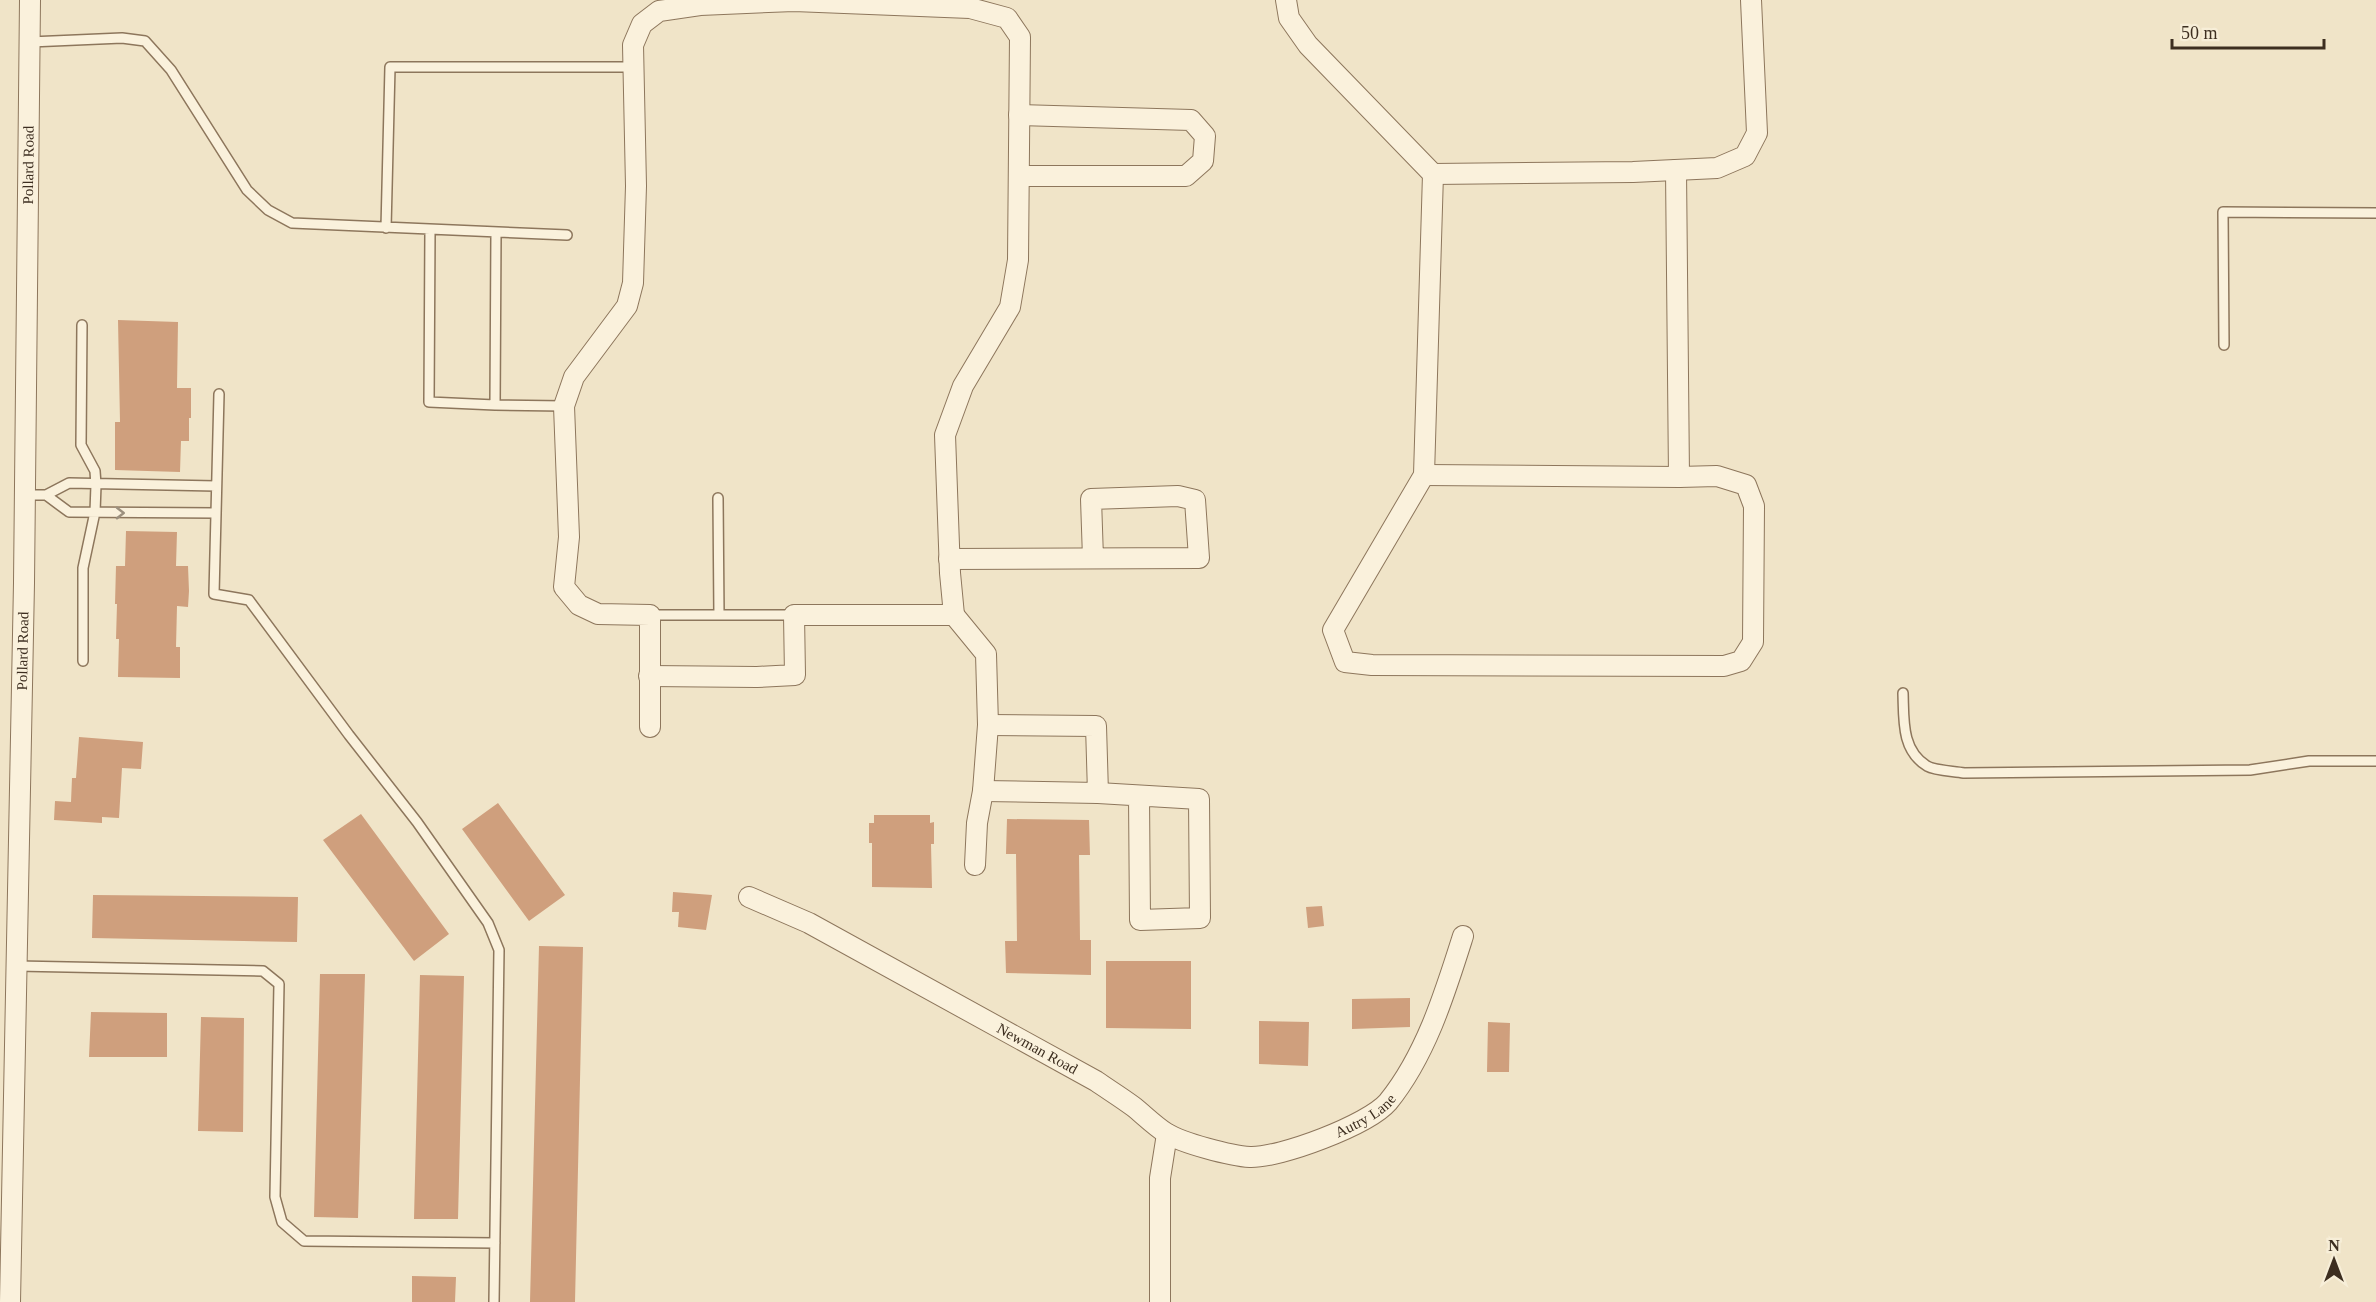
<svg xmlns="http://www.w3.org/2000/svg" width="2376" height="1302" font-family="Georgia,serif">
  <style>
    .building { fill: #cf9f7d }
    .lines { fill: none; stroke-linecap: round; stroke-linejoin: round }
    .lane-casing { stroke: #8d765c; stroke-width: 12 }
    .street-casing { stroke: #8d765c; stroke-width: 22 }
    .lane { stroke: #faf1dc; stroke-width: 9 }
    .street { stroke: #faf1dc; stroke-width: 20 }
    .oneway { stroke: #9c907e }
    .labels { text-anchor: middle; stroke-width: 4.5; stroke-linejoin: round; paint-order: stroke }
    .street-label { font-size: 15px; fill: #3d2e20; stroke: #f7eed8 }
  </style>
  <rect width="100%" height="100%" fill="#f0e4c8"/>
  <path class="building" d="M118,320L178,322L177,388H191V418H189V441H181L180,472L115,470V422H120Z
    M126,531L177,532L176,566H188L189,591L188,607L177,606L176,647H180V678L118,677L119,639H116L117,604H115L116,566H125Z
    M79,737L143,742L141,769L122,768L119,818L102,817V823L54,820L55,801L71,802L72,778H76Z
    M498,803L565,895L529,921L462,829Z
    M361,814L449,934L414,961L323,840Z
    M874,815H930V823L934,822V844H931L932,888L872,887V843H869V823H874Z
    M1007,819L1089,820L1090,855H1079L1080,940H1091V975L1006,973L1005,941H1017L1016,854H1006Z
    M673,892L712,895L706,930L678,927L679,912H672Z
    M93,895L298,897L297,942L92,938Z
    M1322,906L1324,926L1308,928L1306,907Z
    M539,946L583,947L575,1302H530Z
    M1106,961H1191V1029L1106,1028Z
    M320,974H365L358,1218L314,1217Z
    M420,975L464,976L458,1219H414Z
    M1410,998V1027L1352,1029V999Z
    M91,1012L167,1013V1057H89Z
    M201,1017L244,1018L243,1132L198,1131Z
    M1259,1021L1309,1022L1308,1066L1259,1064Z
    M1488,1022L1510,1023L1509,1072H1487Z
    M412,1276L456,1277L455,1302H412Z"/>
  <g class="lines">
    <defs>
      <path id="lane" d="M30,42L122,38L145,41L171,70L247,190L268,210L292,223L567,235
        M386,228L390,67H632
        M430,230L429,402L495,405
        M496,232L495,405L564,406
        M82,325L81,445L95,471L96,485L95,512L83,568V661
        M2224,345L2223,212L2376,213
        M219,394L214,594L249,600L349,735L417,822L488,923L499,950L494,1302
        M24,495H46L69,483L216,486
        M46,495L69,512L216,513
        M718,498L719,615
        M650,615H794
        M1903,693C1904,719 1901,750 1927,766C1936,771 1954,771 1964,773L2250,770L2309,761H2376
        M17,966L263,971L279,984L275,1197L282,1222L304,1241L495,1243"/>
      <g id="street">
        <path d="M1286,0L1289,18L1308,45L1433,174L1424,475L1333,630L1345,662L1372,665L1724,666L1741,661L1753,642L1754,506L1746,485L1717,476L1679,477L1676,170"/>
        <path d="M1019,115L1191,120L1205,136L1203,161L1186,176H1019"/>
        <path d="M1433,174L1633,172L1717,168L1745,156L1757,133L1751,0"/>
        <path d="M1424,475L1679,477"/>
        <path d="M949,559L1199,558L1195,500L1178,496L1091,499L1093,558"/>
        <path d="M649,676L757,677L795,675L794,615H954L986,654L988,725L983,791L977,823L975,865"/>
        <path d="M650,727V615L598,614L579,605L564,587L569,537L564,406L574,377L627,306L633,283L636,186L633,45L642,24L659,11L700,5L794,1L970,8L1007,18L1020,37L1018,260L1010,307L963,386L945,435L950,573L954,615"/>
        <path d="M983,791L1098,793L1096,726L988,725"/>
        <path d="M1098,793L1199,799L1200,918L1140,920L1139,796"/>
        <path id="s1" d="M749,897L809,923L1096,1081C1109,1090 1122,1098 1134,1107C1145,1116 1155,1126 1166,1133C1182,1143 1231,1156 1250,1157C1280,1158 1368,1125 1388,1102C1426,1055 1445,993 1463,936"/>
        <path id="s2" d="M10,1302L24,583L30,0"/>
        <path d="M1160,1302V1178L1167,1134"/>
      </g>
    </defs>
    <use href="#lane" class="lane-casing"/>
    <use href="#street" class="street-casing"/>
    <use href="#lane" class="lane"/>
    <use href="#street" class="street"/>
  </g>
  <defs><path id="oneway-chevron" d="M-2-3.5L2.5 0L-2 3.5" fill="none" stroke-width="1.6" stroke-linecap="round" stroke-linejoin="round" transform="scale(1.5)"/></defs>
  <use class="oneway" href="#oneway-chevron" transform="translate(120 513)"/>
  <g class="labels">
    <g class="street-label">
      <text dy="5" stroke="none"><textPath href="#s2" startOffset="1137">Pollard Road</textPath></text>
      <text dy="5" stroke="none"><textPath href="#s2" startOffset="651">Pollard Road</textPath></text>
      <text dy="5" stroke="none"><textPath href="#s1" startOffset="326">Newman Road</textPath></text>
      <text dy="5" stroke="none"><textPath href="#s1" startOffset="692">Autry Lane</textPath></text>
    </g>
  </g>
  <g transform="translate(2334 1260)" stroke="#f7eed8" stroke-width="4.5" paint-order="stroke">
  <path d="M0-4.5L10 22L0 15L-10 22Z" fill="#3d2e20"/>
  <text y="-9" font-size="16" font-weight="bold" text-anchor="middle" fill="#3d2e20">N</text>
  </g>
  <path d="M2172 39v9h152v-9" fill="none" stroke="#3d2e20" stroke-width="3"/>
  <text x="2181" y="39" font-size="18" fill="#3d2e20" stroke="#f7eed8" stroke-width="4.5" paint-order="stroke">50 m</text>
</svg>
